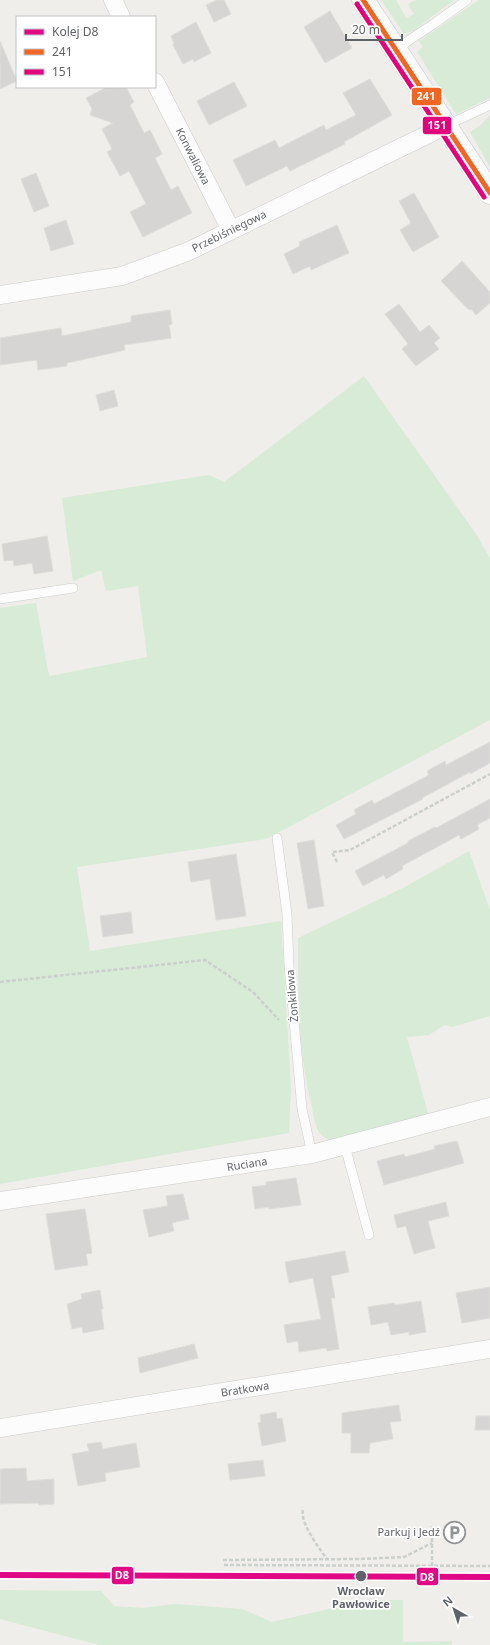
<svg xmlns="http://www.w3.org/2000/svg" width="490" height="1645" font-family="'Noto Sans',sans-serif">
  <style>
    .green { fill: #d7ebd6 }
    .building { fill: #d6d5d3; stroke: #deddd9 }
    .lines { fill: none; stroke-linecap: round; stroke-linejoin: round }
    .lane-casing { stroke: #cbcccc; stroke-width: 10 }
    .street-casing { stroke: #cbcccc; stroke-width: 19 }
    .secondary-casing { stroke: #cacacb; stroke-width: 23 }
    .path { stroke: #cbd0cd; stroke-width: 2.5; stroke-dasharray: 4 2; stroke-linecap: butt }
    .lane { stroke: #fdfcfc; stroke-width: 9 }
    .street { stroke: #fdfcfc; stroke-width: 18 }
    .secondary { stroke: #fdfcfc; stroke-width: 22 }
    .bus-1-casing { stroke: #fff; stroke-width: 8 }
    .bus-2-casing { stroke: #fff; stroke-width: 8 }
    .bus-1 { stroke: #f26522; stroke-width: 5 }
    .bus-2 { stroke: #e5007d; stroke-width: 5 }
    .rail-1-casing { stroke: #fff; stroke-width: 9 }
    .rail-1 { stroke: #e00885; stroke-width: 6 }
    .stop-dot { fill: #5f6368; stroke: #fff; stroke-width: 1.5 }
    .labels { text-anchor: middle; stroke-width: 3.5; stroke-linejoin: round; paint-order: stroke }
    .street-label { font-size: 11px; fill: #5f6368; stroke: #fff }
    .poi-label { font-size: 11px; fill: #5f6368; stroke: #fff; text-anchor: end }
    .stop-label { font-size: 11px; font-weight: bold; fill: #5f6368; stroke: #fff }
    .line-badge { stroke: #fff; stroke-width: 1.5 }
    .badge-label { font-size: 11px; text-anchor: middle; font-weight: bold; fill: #fff }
  </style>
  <rect width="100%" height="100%" fill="#efeeea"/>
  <path class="green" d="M381,0H396L406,18L414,14L408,4L416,0H454L413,31L404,34Z
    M479,0H490V98L456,114L417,52L423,47L419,41Z
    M490,115V167L470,132L481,125Z
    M364,376L476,534L490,558V720L266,839L77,867L90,951L281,921L291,1087L289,1133L0,1184V608L36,603L49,676L147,657L138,586L106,591L101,570L73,581L62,498L209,475L224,482Z
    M469,851L490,910V1016L452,1027L444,1025L429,1035L407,1037L429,1117L335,1141C327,1139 321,1137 318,1130C314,1122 313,1111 311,1103C298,1050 298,993 298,938L403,888Z
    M0,1590L101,1591L114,1606L143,1608L174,1604L242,1609L272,1622L342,1606L374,1600H403V1642L452,1641V1645H99L0,1619Z"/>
  <path class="building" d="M217,0H224L231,14L214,22L206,5Z
    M330,11L352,48L325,63L304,27Z
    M196,22L211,53L194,62L193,59L183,64L173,45L174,43L171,36Z
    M0,41L17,81L0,89Z
    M370,79L392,115L344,142L345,144L290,171L287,166L246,186L233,160L275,140L279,148L324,125L326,130L356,115L343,93Z
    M234,82L247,106L209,125L197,101Z
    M107,87H126L134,102L130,105L144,133L150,130L162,154L155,158L171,190L178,186L192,213L143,237L130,212L146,204L129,171L120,176L107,152L112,149L102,129L113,123L90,115L92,109L86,98Z
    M36,173L49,206L34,212L21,179Z
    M414,193L439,237L413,252L400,230L411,223L399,201Z
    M66,220L74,244L51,251L44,228Z
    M337,225L349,253L311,270L310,266L293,274L284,254L300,246L299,242Z
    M462,261L490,292V303L476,315L471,309L470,310L468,309L441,281Z
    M399,304L420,332L429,325L440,338L434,343L439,349L416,366L402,349L408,344L385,314Z
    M170,310L172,324L169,325L171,338L124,345L125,350L67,363V366L38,370L37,360L0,365V338L61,328L62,336L131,322V316Z
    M114,390L118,406L100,411L96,395Z
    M47,536L53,571L34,574L32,563L14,566L13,560L4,561L2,544Z
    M490,742V763L470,774V772L422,798L423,799L344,839L336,825L356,814L354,810L372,800L374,804L429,775L427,771L445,761L446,765Z
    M490,799V818L477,825L479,829L461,839L459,835L402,866L403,869L386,879L384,875L363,886L355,871L408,843V841L435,827L436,828Z
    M314,840L324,906L308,909L297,843Z
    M236,854L246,916L216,920L210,879L191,882L188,862Z
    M131,912L133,933L103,937L100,916Z
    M457,1141L464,1163L384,1185L377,1161L404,1154L405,1157L435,1149L434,1146Z
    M296,1178L301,1205L269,1209V1207L255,1209L252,1187L266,1185V1182Z
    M183,1194L189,1219L172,1223L174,1231L149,1237L143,1210L168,1206L166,1196Z
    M446,1202L449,1216L428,1221L435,1248L414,1254L406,1226L397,1228L394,1215Z
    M85,1209L92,1253L86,1254L88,1265L55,1270L46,1214Z
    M345,1251L349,1272L331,1276L335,1298H331L339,1349L327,1351L326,1348L299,1352L298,1341L287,1343L284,1325L321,1319L313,1278L289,1283L285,1262Z
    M490,1287V1318L462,1323L456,1293Z
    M100,1290L103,1309H101L104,1329L83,1333L82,1327L72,1329L67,1304L82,1299L81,1294Z
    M421,1301L426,1332L409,1335V1332L391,1335L388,1322L371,1325L368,1307L394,1303L395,1305Z
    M194,1344L198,1358L140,1373L138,1358Z
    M399,1405L401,1421L390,1422L393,1439L370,1443L369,1453H351V1433H342V1413Z
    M276,1412L277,1419L282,1418L286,1441L262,1446L258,1423L261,1422L260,1415Z
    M476,1416H490V1430H475Z
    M101,1442L103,1449L136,1443L140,1467L105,1473L106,1481L78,1486L72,1454L89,1451L87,1444Z
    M263,1460L265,1476L230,1480L228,1464Z
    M26,1468L27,1481L54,1479V1504L39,1505V1503L0,1504V1469Z"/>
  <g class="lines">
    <defs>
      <path id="lane" d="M396,49L435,23L467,0
        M445,126L490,105
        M0,599L73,588
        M277,838L287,914L289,966L302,1109L312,1154
        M345,1146L369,1235"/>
      <path id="street" d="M113,0L121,17
        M155,82L231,230
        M0,295L122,276L189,251L445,126
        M0,1201L312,1154L490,1107
        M0,1428L490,1349"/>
      <path id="secondary" d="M363,0L490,193"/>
    </defs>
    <use href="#lane" class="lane-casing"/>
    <use href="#street" class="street-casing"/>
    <use href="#secondary" class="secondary-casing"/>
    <path class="path" d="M337,862L332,852L350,850L490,774
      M0,982L205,960L253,992L279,1020
      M303,1510C300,1523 319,1548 327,1559
      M432,1526V1566
      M223,1560L359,1559L404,1557L432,1543
      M224,1565L490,1566"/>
    <use href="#lane" class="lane"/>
    <use href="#street" class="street"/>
    <use href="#secondary" class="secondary"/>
    <defs>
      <path id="bus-1" d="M363,0L490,193"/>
      <path id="bus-2" d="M357,4L484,197"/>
    </defs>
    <use href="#bus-1" class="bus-1-casing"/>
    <use href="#bus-2" class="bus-2-casing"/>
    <use href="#bus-1" class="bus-1"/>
    <use href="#bus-2" class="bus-2"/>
    <defs>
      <path id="rail-1" d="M0,1575L490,1577"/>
    </defs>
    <use href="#rail-1" class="rail-1-casing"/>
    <use href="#rail-1" class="rail-1"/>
  </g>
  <defs>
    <symbol id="parking-ring" viewBox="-11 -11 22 22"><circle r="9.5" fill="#fff" stroke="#919496" stroke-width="1.5"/><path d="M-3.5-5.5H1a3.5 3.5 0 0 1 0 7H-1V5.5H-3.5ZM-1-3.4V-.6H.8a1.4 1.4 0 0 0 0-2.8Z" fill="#919496"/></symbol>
  </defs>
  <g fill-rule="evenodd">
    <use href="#parking-ring" x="442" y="1520" width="25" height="25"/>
  </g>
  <circle class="stop-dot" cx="361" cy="1576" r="6"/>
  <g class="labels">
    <g class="street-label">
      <text transform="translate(193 156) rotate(63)" y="4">Konwaliowa</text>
      <text transform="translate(229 231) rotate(-26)" y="4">Przebiśniegowa</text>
      <text transform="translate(292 996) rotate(-95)" y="4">Żonkilowa</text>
      <text transform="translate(247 1164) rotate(-9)" y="4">Ruciana</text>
      <text transform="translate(245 1389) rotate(-9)" y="4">Bratkowa</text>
    </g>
    <g class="poi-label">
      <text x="440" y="1536">Parkuj i Jedź</text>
    </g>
    <g class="stop-label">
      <text x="361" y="1595">Wrocław<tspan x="361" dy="13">Pawłowice</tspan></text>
    </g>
  </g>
  <g class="line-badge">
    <rect x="411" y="87" width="31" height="19" rx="4" fill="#f26522"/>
    <rect x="422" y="116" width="30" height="19" rx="4" fill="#e5007d"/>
    <rect x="111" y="1566" width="23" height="19" rx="4" fill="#e00885"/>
    <rect x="416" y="1567" width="23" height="19" rx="4" fill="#e00885"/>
  </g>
  <g class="badge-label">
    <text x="426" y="100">241</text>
    <text x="437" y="129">151</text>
    <text x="122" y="1579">D8</text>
    <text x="427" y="1581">D8</text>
  </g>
  <rect x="16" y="16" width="140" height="72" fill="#ffffff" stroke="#bfc1c3"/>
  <rect x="24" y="29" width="20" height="6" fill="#e00885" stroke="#bfc1c3"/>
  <text x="52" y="36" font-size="12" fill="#5f6368">Kolej D8</text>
  <rect x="24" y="49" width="20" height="6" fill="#f26522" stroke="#bfc1c3"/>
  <text x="52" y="56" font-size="12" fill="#5f6368">241</text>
  <rect x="24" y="69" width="20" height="6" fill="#e5007d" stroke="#bfc1c3"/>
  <text x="52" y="76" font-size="12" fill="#5f6368">151</text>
  <g transform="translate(454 1609) rotate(321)" stroke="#ffffff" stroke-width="3" paint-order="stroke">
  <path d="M0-3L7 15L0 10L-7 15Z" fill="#5f6368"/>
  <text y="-6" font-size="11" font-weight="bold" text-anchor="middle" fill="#5f6368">N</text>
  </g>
  <path d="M346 34v6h56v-6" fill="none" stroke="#5f6368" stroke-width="2"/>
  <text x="352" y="34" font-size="12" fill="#5f6368" stroke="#ffffff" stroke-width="3" paint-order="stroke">20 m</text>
</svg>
